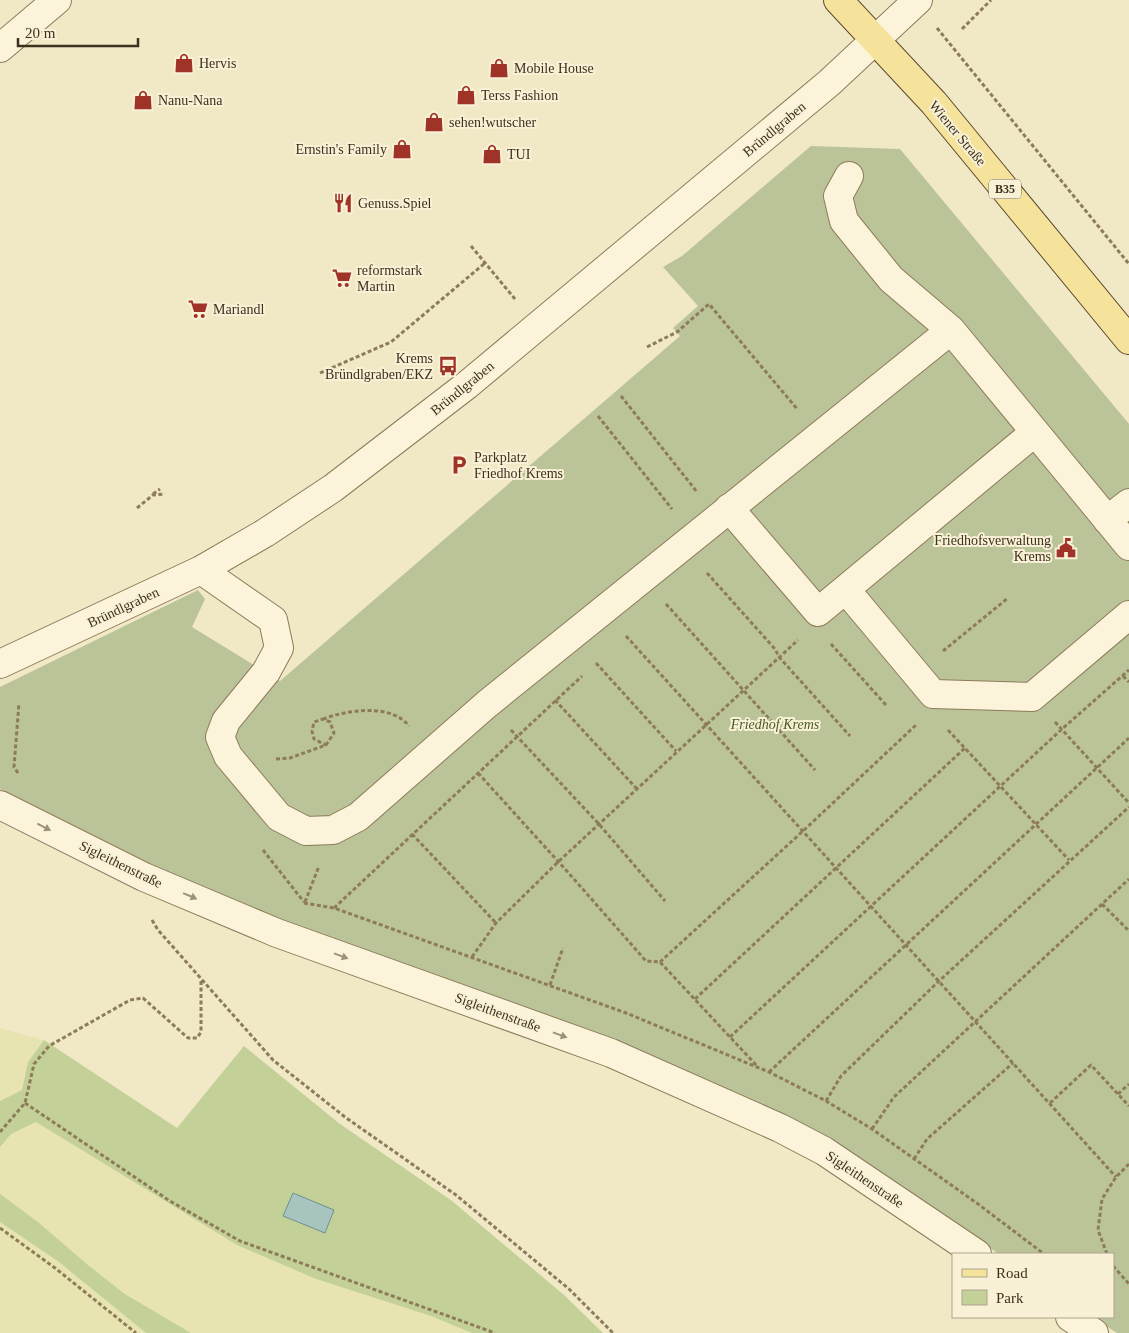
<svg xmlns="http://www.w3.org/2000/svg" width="1129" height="1333" font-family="Georgia,serif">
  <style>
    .farmland { fill: #e7e4b2 }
    .green { fill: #c3d098 }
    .cemetery { fill: #bac498 }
    .water { fill: #a7c4bf; stroke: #6d938e }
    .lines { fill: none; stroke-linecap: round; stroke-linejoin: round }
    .minor-casing { stroke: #8d7b5a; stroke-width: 30 }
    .major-casing { stroke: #5b482e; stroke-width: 30 }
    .path { stroke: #8d7b5a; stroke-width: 3; stroke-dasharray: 4 2.5; stroke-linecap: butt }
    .minor { stroke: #fbf4da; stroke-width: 28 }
    .major { stroke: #f5e39c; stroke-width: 28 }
    .oneway { fill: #9c927c }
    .labels { text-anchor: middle; stroke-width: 4; stroke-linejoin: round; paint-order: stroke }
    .shield { fill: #f8f1d6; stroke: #756a56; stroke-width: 1 }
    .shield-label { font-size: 12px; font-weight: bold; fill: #3d301f }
    .poi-label { font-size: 14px; fill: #3d301f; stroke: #f8f1d6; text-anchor: start }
    .street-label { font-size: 14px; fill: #3d301f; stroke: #f8f1d6 }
    .park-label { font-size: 14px; font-style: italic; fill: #475a24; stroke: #f8f1d6 }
  </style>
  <rect width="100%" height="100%" fill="#f1e8c6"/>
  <path class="farmland" d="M0,1028L44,1040L28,1062L22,1090L0,1101Z
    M36,1122L237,1245L316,1279L431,1316L472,1333H191L126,1294L88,1265L38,1222L0,1194V1147L10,1134Z
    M0,1222L59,1262L146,1333H0Z"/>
  <path class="green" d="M44,1040L177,1128L244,1046L340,1124L452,1201L564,1295L603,1333H472L431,1316L316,1279L237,1245L36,1122L11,1134L0,1147V1101L22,1090L28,1062Z
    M0,1194L38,1222L88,1265L125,1294L191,1333H146L59,1262L0,1222Z"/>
  <path class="cemetery" d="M811,146L900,149L1129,424V1333H1117L1092,1317H1113V1254H999L809,1128L282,924L96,843L0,789V687L198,590L205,599L192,627L280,681L680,336L673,328L698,306L663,267L682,256Z"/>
  <path class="water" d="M293,1193L334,1210L325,1233L283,1216Z"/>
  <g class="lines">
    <defs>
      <path id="minor" d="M0,48L57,0
        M849,176L838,196L844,221L891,279L951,330
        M729,508L818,612L1035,432
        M1107,520L1129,503
        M201,570L273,620L279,648L266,672L226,721L220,737L228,756L279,817L306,831L333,830L358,817L487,704L951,330L1129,546
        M846,590L933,694L1032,697L1129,615
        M0,664L201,570L265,533L333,488L467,385L829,83L918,0
        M0,805L144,877L277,933L611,1053L780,1128L824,1151L977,1254
        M1070,1317L1094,1333"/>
      <path id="major" d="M838,0L934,103L1129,340"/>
    </defs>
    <use href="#minor" class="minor-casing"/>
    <use href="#major" class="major-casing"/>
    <path class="path" d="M937,28L1129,264
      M962,29L991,0
      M471,246L515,299
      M647,347L677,332L709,304L798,410
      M320,373L391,342L485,263
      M621,396L697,492
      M598,416L672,509
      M153,494L160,489
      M137,508L153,495L164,494
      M707,573L775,649L779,657L850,736
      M666,604L815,770
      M626,636L1116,1177
      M831,644L886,705
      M943,651L1008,598
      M596,663L676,751
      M1123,676L1129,682
      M555,700L636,788
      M323,719C347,710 391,703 409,726
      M1055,722L1129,803
      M511,730L598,823L665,901
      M948,730L1069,860
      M276,759L290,758L326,745L334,733L330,722L323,719L314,722L312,731L314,739L326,745
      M18,773L14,767L19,703
      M478,773L565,869L646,961L660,962L757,1066
      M412,834L496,923
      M263,850L304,902
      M305,902L319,866
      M304,903L334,908L626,1013L769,1072L826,1101L872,1129L978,1204L1044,1254
      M1102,904L1129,931
      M334,908L582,676
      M152,920L158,930L273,1060L345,1117L456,1195L569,1289L613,1333
      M472,957L496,923L558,862L798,640
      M660,962L803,831L916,725
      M550,985L563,948
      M695,999L965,748
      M730,1037L1062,729L1129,670
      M769,1072L1129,738
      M1118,1094L1129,1084
      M826,1101L841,1076L939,981L1129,807
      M25,1103L170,1201L240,1241L495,1333
      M1050,1103L1091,1065L1129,1106
      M872,1129L894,1097L1129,879
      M0,1132L25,1103L34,1064L49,1046L130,1000L143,998L188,1038H197L201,1032V979
      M914,1159L927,1139L1013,1063
      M0,1228L55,1268L136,1333
      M1107,1254L1098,1230L1102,1199L1116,1177L1129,1164
      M1113,1266L1129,1284"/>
    <use href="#minor" class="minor"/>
    <use href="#major" class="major"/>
  </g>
  <defs><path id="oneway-solid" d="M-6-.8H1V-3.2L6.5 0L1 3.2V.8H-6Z" transform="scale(1.25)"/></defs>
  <g class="oneway">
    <use href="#oneway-solid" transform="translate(44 827) rotate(27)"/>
    <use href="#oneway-solid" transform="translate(190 896) rotate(23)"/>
    <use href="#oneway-solid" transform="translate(341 956) rotate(20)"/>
    <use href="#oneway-solid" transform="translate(560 1035) rotate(20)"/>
  </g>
  <defs>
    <symbol id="shop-bare" viewBox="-9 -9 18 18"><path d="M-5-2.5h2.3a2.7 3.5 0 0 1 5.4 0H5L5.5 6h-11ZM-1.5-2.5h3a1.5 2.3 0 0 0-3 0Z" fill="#a03327" stroke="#f8f1d6" stroke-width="2.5" paint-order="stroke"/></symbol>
    <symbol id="restaurant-bare" viewBox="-9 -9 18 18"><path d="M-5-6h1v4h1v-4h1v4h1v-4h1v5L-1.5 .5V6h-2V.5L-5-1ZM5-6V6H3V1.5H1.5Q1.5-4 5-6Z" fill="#a03327" stroke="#f8f1d6" stroke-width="2.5" paint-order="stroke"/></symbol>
    <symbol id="supermarket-bare" viewBox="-9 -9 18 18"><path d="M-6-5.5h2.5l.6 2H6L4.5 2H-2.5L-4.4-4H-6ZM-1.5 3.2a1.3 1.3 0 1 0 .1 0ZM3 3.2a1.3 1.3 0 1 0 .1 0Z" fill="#a03327" stroke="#f8f1d6" stroke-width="2.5" paint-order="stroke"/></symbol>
    <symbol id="bus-bare" viewBox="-9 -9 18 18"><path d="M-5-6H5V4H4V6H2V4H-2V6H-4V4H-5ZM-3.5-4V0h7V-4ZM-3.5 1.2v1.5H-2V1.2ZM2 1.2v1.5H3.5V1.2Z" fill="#a03327" stroke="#f8f1d6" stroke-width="2.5" paint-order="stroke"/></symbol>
    <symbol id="parking-bare" viewBox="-9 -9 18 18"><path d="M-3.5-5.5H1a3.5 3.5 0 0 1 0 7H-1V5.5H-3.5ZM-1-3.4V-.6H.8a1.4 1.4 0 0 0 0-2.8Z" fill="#a03327" stroke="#f8f1d6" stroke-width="2.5" paint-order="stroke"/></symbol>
    <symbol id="civic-bare" viewBox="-9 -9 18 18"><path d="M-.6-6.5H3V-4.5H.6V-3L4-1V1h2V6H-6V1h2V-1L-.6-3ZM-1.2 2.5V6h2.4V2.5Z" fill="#a03327" stroke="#f8f1d6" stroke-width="2.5" paint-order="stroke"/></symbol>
  </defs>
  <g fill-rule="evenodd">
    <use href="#shop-bare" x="170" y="49" width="28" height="28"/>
    <use href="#shop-bare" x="485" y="54" width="28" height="28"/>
    <use href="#shop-bare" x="452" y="81" width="28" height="28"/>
    <use href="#shop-bare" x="129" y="86" width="28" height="28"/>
    <use href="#shop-bare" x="420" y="108" width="28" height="28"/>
    <use href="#shop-bare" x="388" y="135" width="28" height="28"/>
    <use href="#shop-bare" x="478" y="140" width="28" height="28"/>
    <use href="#restaurant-bare" x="329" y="189" width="28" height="28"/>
    <use href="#supermarket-bare" x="328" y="264" width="28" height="28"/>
    <use href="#supermarket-bare" x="184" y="295" width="28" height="28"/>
    <use href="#bus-bare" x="434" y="352" width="28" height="28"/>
    <use href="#parking-bare" x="445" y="451" width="28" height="28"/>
    <use href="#civic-bare" x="1052" y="534" width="28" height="28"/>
  </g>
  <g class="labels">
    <rect class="shield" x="989" y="179.5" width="32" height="19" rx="4"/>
    <g class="shield-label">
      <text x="1005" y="193">B35</text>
    </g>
    <g class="poi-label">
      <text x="199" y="68">Hervis</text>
      <text x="514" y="73">Mobile House</text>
      <text x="481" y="100">Terss Fashion</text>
      <text x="158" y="105">Nanu-Nana</text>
      <text x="449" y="127">sehen!wutscher</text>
      <text x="387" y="154" text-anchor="end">Ernstin's Family</text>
      <text x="507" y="159">TUI</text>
      <text x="358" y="208">Genuss.Spiel</text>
      <text x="357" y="275">reformstark<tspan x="357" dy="16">Martin</tspan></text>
      <text x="213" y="314">Mariandl</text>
      <text x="433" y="363" text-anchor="end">Krems<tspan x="433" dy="16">Bründlgraben/EKZ</tspan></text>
      <text x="474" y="462">Parkplatz<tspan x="474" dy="16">Friedhof Krems</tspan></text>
      <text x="1051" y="545" text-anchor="end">Friedhofsverwaltung<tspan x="1051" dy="16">Krems</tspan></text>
    </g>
    <g class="street-label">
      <text transform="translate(774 129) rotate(-40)" y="5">Bründlgraben</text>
      <text transform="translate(958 133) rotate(50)" y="5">Wiener Straße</text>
      <text transform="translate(462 388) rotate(-39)" y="5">Bründlgraben</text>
      <text transform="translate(123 607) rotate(-25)" y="5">Bründlgraben</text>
      <text transform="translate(121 864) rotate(26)" y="5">Sigleithenstraße</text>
      <text transform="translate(498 1012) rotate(20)" y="5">Sigleithenstraße</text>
      <text transform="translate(865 1179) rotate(34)" y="5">Sigleithenstraße</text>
    </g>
    <g class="park-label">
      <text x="775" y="729">Friedhof Krems</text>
    </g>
  </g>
  <rect x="952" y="1253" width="162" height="65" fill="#f8f1d6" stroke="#ada48d"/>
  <rect x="962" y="1269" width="25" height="8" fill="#f5e39c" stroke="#ada48d"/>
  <text x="996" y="1278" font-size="15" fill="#3d301f">Road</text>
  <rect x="962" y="1290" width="25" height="15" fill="#c3d098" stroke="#ada48d"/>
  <text x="996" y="1303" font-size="15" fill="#3d301f">Park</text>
  <path d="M18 38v8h120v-8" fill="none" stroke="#3d301f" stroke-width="2.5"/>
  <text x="25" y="38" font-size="15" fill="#3d301f" stroke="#f8f1d6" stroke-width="4" paint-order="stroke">20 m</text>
</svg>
